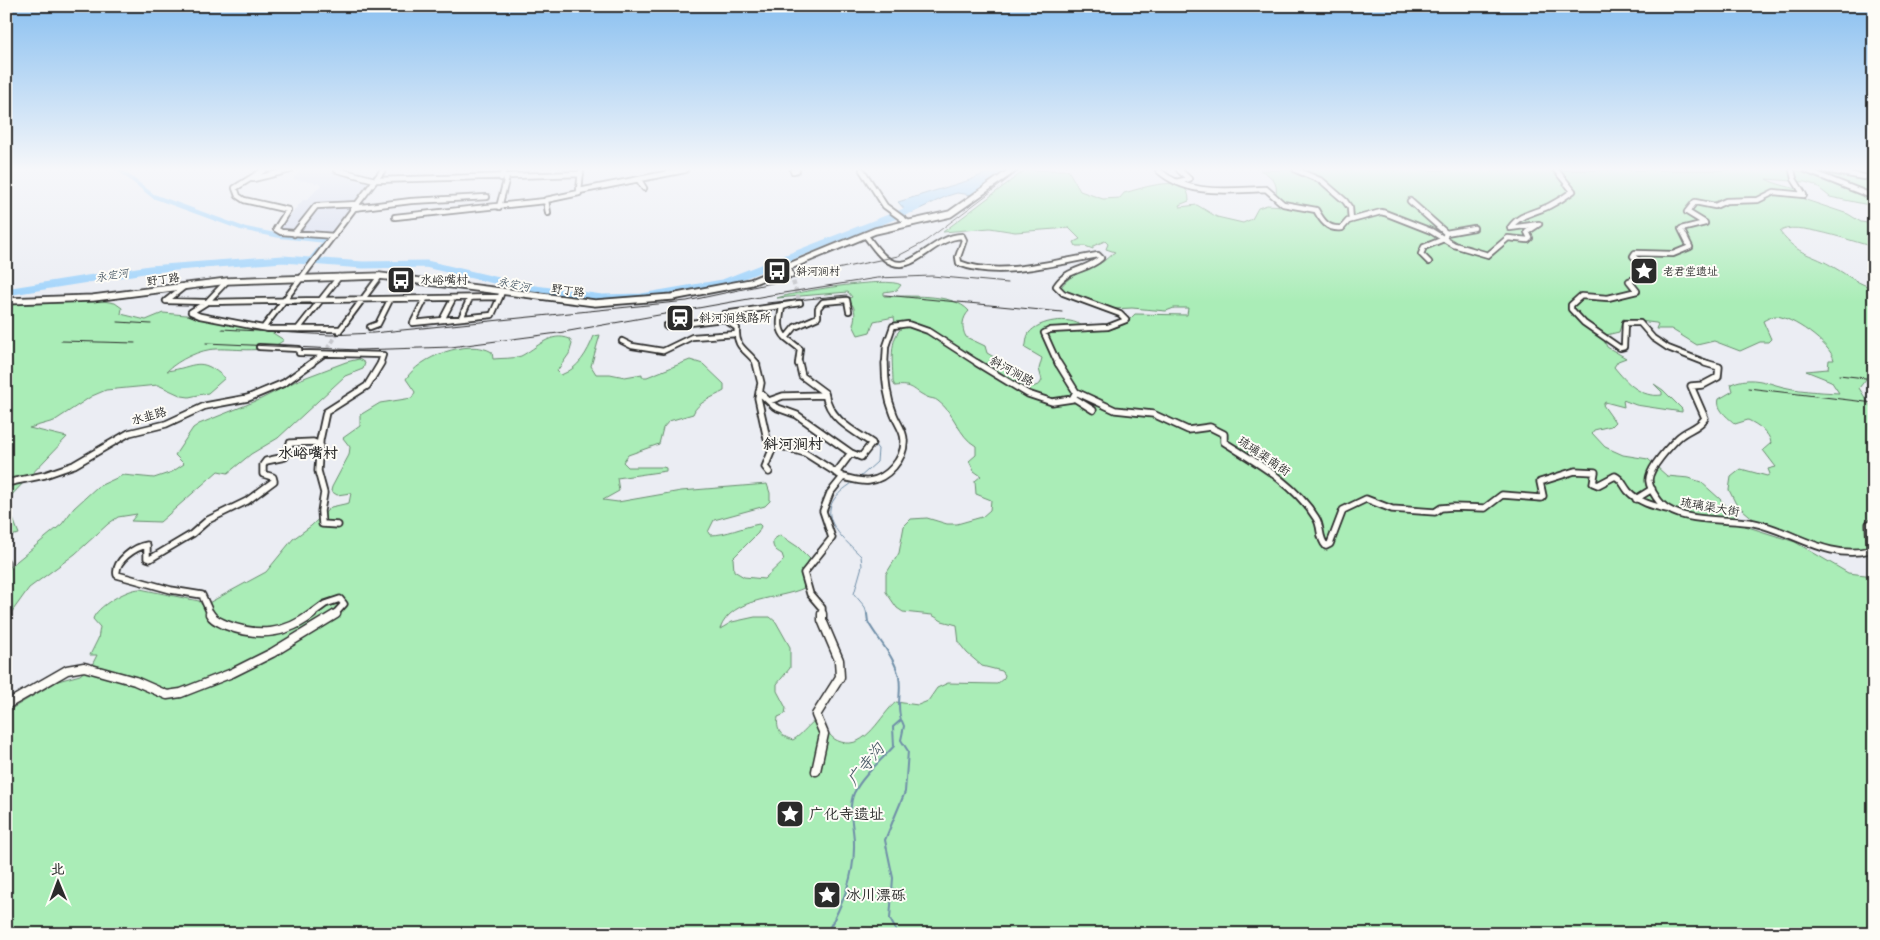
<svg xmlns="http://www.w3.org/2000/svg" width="1880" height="940" font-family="Pangolin,'LXGW WenKai TC',sans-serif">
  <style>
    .built { fill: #d5dbee }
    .green { fill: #aaedb7; stroke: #6a8c71 }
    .water { fill: #9dd2fb; stroke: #6f8fa8 }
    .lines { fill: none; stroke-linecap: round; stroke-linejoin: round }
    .stream-far1 { stroke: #6f8fa8; stroke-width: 1 }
    .stream { stroke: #6f8fa8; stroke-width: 2 }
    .canal { stroke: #9dd2fb; stroke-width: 4 }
    .river { stroke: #9dd2fb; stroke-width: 7 }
    .minor-tunnel { stroke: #c5c6cb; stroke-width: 4.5; stroke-dasharray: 4.5 2.5; stroke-linecap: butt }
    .minor-far2-casing { stroke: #2b2b2b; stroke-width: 8 }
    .minor-far1-casing { stroke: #2b2b2b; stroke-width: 9 }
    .minor-casing { stroke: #2b2b2b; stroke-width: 11 }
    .major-casing { stroke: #2b2b2b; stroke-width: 9 }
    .minor-far2 { stroke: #fdfcf7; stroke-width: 4.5 }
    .minor-far1 { stroke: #fdfcf7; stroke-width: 5.5 }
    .minor { stroke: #fdfcf7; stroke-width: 8 }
    .major { stroke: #fdfcf7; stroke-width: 5.5 }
    .rail { stroke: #2b2b2b; stroke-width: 1 }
    .labels { text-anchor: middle; stroke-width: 4; stroke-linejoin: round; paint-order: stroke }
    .far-poi-label { font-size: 11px; fill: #2b2b2b; stroke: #fdfcf7; text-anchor: start }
    .far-water-label { font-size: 11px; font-style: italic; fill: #4d5d69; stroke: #fdfcf7 }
    .far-street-label { font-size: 11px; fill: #2b2b2b; stroke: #fdfcf7 }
    .poi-label { font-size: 12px; fill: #2b2b2b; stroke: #fdfcf7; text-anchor: start }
    .street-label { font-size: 12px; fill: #2b2b2b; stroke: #fdfcf7 }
    .quarter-label { font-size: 15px; font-weight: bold; fill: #2b2b2b; stroke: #fdfcf7 }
    .near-poi-label { font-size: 15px; fill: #2b2b2b; stroke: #fdfcf7; text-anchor: start }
    .near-water-label { font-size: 16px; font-style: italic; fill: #4d5d69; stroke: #fdfcf7 }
  </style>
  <rect width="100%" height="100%" fill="#ebedf3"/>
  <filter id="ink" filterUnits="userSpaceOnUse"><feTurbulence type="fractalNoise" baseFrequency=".02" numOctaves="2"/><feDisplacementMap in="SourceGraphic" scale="10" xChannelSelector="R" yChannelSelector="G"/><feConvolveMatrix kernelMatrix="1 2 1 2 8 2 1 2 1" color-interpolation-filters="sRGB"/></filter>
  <g filter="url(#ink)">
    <path class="built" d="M300,170H331L370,181L330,237L287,233L279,229L303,200H307L322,184L293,179Z"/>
    <path class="green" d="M1025,170H1068L1080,191L1103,199L1120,198L1124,193C1140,189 1190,170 1189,201L1179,205L1180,207L1197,205L1217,217L1243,223L1252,219L1258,208L1267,205L1284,206L1276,194C1278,183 1272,176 1260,170H1796L1844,189L1874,198V206L1830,197L1815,185L1805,182L1766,179C1774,184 1794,188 1804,191L1806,195L1802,197L1806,200L1848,214L1861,222L1874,224V247C1857,243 1792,219 1780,232C1799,257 1812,253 1835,268C1849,276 1858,284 1874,288V369L1859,388L1871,407H1874V548L1867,551L1845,553L1756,521L1736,504L1729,490L1731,477L1741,469L1767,476L1770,474L1768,469L1776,467L1763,450L1771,443C1770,433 1757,424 1748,420L1735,424C1728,417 1716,410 1719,399L1733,391L1731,384C1747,377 1760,380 1776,385C1795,391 1820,392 1839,393L1831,381L1806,371L1828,369L1829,360H1834C1831,344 1791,316 1775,316C1770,317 1767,319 1763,321L1771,339L1768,342H1760L1740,351L1714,341L1697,345L1671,329H1656L1658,324L1656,323L1623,319L1619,332L1602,336L1607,347L1626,358L1618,361L1614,367C1627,383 1641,398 1662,395V392L1654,384L1663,390L1682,409V412L1636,405L1623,400L1624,407L1605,402L1603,405L1615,422L1611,426L1594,430L1592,433L1605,447L1623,455L1648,459L1667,476L1689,478L1701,482L1720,499L1745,526L1795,542L1848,573L1874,576V934H6V712L58,681L80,675L92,665L97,655H90L98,639L100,627L93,619C96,607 127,589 140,589L199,601L203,606L266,572L293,539L311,526L331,507L349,503L351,493L337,495L331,491L332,487L349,455L350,447L343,438L360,426V415L380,403L412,398L415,392L406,379C419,357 468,338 492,352L493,359C502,358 513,359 521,356C537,348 550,331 570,339L572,344L569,354L557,371L561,375C579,368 587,353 594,336L600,335L591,366L596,374H610L625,377L642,374V377H647L690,360L703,364L724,384V391C714,397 697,402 693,414L669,421L663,428L659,444L628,455L623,462L628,467H663L666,468V471L617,478L619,491L603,500L618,502L681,491L767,484L770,493V501L765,506L714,520L708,532L710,535C727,535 742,527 759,524L761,526L758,533L733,558L734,571L744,577L764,579L784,560L782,554C775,550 772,548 773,540L780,535L798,547L811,560L802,572L804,588C779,600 732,596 720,629L732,622L755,617H770L776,622L790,647V668L777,684V691L786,708L785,714L778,717C776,730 780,736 793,740C803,734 809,723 820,717L823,719C826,730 830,739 841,742C866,750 881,714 896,702L918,705L928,701L937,688L948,683L997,684L1004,678L1005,675L1002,671L982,666L967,653L959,643L957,625L942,621L932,615L903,612L897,608L886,592V574L899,553L904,526L911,519L927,518L947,524H957L982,517L990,510L991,500L976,494L975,481L981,476L974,471L969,461L976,455V446C958,436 955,413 938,401C935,398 931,399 927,397C912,390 914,384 895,386L893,382C893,365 888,338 903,327L895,323L894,317L874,321L870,332L858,335L853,325C856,314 856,306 847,299L852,297L848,292L777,298C794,292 889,276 901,285L897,290L884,292V296C906,297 953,292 969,311C962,318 961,328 966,337L985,346L987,353L1004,363L1021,383L1033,387L1040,384L1042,380L1039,369L1042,358L1025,348C1027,343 1026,337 1029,333C1039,320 1070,316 1082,326L1079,328L1078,332L1115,328L1125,324L1135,314L1187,315L1188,308H1174L1166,311L1132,308L1112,309L1063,291L1061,287C1071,273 1086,271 1099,264C1106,261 1109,255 1115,252L1106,249L1108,244L1105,241L1093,246V249L1085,246H1076L1074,242L1080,239L1069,228L1015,232L990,228L943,232Z
      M1810,170H1874V193Z
      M97,300L115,303L122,308L121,314L146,320L163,313L186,315L268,330L284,340C266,355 238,348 216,349C201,349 178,360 167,371C196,367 199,355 225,378L208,393L189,397L182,396L158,385L106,390L92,396L54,421L29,428L67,437L6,501V303Z
      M359,359L365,363L363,369L345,376L278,438L251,454L228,473L218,471L160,522L131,521L137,514L118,517L108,524L75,554L29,588L6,620V570L62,524L74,508L97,487L123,475L154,478L172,472L184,464L175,455L193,428L199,424L261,399L296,381L346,362Z
      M6,501L19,534L6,537Z"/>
    <path class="water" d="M993,170H1008L972,195L957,193L947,196L913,212H907L898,202L970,180Z"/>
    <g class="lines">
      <path class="stream-far1" d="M766,266L767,272
        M784,333L803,347L802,367
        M825,389L829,393L831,403L847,423
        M850,425L868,437L878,449L877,462L859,478
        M854,482C810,509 834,530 861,556L862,566L854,594L865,607L867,615"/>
      <path class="stream" d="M826,934C842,906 855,876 854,843C854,826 847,809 854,793C863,775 881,761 894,746L893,727L901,720C896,705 902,692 899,677C895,657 878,640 868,622L867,614
        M898,934L890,919L893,878L885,840L905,792L908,751L901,740L904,726L902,721"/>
      <path class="canal" d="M120,170L153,196L241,228L280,236L326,241L310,260"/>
      <path class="river" d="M6,292L150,269L283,259L363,265L426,264L528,288L602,298L642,297L723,283L917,207"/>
      <path class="minor-tunnel" d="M791,275L800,303
        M324,354L339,331"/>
      <defs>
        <path id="minor-far2" d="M264,170L235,188L238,196L244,200L288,210L276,229L281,232L334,236
          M337,170L375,180L581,174
          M581,170L579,191L685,170
          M862,170L885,206L907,222
          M1158,170C1188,197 1229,190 1266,189L1283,204L1316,210C1322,221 1328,230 1342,228L1348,221L1381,212L1385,213L1431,231L1454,245L1488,255L1508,238L1528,240L1530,238L1527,232L1539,224L1510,228C1519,214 1535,213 1549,206C1557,202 1565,197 1573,191L1556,170
          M1296,170L1322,181L1345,201L1350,208L1351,220
          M1806,170L1874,197
          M1826,170L1864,177
          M793,171L797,170
          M501,178L504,170
          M253,179L290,170
          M639,180L644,188
          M1176,182L1189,179L1179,170
          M1410,201L1446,233
          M499,207L507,177
          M354,208L411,201L487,197
          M548,213L546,200L579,193V191
          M395,217L545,201
          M294,234L316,206L358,204
          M865,235C872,243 877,253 886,259C912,278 930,237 962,236L964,240L958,257L959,263C998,279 1057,262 1098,255L1101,258C1087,271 1067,268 1056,286L1063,293L1120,314L1126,320L1108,327L1050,330L1044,333L1058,364
          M1429,262L1421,254L1424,247L1444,239L1446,233L1474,228
          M788,268L791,275
          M227,281L207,302L500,297L502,291
          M185,286L166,301L205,302
          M207,302L191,312L200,316L268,329H340
          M461,318L470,298
          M442,320L453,299
          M413,323L492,315L500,297
          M413,323L425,299
          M666,326L723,319
          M264,327L383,170
          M370,327L378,324L390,300
          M298,329L339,277
          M339,331L380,276
          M786,338C777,329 780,319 782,307L788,305
          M622,341L632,346L663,351L692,337L737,334
          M259,347L299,349V353L383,355L380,364
          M310,364L324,354
          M757,364C747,349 735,349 737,328L722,318L724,314L800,303
          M798,364L800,349L786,338L795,327L818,317V308L823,302L847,300L849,311
          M885,364L886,346L893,326L908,324L928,331L979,364
          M1709,364L1668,348L1653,338L1640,323H1625L1624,347L1620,348L1584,323L1571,309V305L1581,296L1608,298L1637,291L1629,281L1647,274L1649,271L1633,256L1635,253L1673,254L1690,247L1681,229L1705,223L1687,212L1695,202L1715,206L1726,201L1758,200L1774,192L1804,195L1794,179L1792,170"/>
        <path id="minor-far1" d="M756,363L761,383L758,398L767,439L774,444L805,453L843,477
          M977,363L1028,394L1052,402L1072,399L1076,392L1058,363
          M1705,363L1719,367L1718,377L1703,385L1691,386L1705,418C1698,429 1687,429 1678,438C1670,446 1648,469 1649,481C1650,490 1660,505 1668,509C1688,522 1729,519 1754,523C1793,531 1828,561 1870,550L1869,524L1874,522
          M759,392L775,407L797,415L851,453L861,457L872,443C852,430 829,419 825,393L802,376L799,363
          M1076,392L1115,410L1153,414L1188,430L1210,427L1224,434V442C1257,463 1294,483 1316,518C1322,527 1318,538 1326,546L1330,544L1343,510L1366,499L1392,509L1435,512L1441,508L1453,507L1485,508L1502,495L1541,498L1543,496L1540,482L1575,471L1595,472L1593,483L1598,485L1615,476C1622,479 1623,485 1628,491C1638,502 1653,506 1667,509
          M1074,398L1093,410
          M769,401L783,396L825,395
          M767,439L772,450L765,467L769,472
          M836,473L851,453
          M6,483L45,475L74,465L129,433L166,424L205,406L248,398L284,383L312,363
          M1636,499L1652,489
          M338,525L322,524L321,511L324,493L318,471L320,440L326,412L367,386L381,363
          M6,562V566
          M211,615L202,595L171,590L117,575C114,561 135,547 147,545V558L150,559L192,534L208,520L247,501L274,481L273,477L263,474V465L266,461L285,457L290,443L313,442L320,445
          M310,615L325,604L340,599L344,604L334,615
          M822,615V608L810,594L804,573L832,538L823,511L830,493L843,477C852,479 861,482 869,481C887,479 905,459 904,440C904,430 896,422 893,412C887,397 885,379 885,363"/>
        <path id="minor" d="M210,614C213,620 220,622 226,625C257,637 285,635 312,614
          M6,705L67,670L84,667L135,681L167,695L181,693L232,673L272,653L336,614
          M816,771L824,734L816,715L840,677L839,660L822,620V614"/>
        <path id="major" d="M6,301L93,298L227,281L380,276L595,303L672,297L751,282L875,231L950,214L1013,170"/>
      </defs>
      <use href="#minor-far2" class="minor-far2-casing"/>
      <use href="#minor-far1" class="minor-far1-casing"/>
      <use href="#minor" class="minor-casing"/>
      <use href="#major" class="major-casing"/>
      <use href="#minor-far2" class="minor-far2"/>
      <use href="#minor-far1" class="minor-far1"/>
      <use href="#minor" class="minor"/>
      <use href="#major" class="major"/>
      <path class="rail" d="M885,295L1062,312
        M767,303L847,295
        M118,322L151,324
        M222,329L331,335L373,333L687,301L898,256L923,243L1020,170
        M61,341L135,343
        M206,343L359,350L451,347L558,333L771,295L877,278L932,276L1008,283
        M1839,375L1874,379
        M1748,388L1874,403"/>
    </g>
  </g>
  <linearGradient id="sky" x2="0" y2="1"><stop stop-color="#8ac0f0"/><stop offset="0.56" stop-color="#f6f7fa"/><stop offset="1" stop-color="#f6f7fa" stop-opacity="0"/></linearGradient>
  <rect width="1880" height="302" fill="url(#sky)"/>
  <defs>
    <symbol id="bus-square" viewBox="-11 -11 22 22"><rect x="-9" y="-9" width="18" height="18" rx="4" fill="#2b2b2b" stroke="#fdfcf7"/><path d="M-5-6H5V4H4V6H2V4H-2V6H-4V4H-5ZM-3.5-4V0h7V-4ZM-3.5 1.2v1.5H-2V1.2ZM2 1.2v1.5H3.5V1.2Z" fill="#fff"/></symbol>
    <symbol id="sight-square" viewBox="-11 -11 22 22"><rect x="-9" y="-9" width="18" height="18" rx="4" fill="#2b2b2b" stroke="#fdfcf7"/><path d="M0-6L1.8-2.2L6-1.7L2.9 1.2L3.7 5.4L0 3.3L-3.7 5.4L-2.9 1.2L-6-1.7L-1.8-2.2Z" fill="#fff"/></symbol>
    <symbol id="station-square" viewBox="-11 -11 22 22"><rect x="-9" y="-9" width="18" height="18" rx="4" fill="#2b2b2b" stroke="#fdfcf7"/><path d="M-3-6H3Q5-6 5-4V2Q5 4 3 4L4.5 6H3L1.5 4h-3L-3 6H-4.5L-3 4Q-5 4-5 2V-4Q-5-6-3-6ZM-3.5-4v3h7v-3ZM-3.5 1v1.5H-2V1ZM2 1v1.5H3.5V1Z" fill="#fff"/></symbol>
  </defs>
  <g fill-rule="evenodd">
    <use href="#bus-square" x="761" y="255" width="32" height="32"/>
    <use href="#sight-square" x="1628" y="255" width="32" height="32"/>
    <use href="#bus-square" x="385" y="264" width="32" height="32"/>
    <use href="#station-square" x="664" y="302" width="32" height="32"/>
    <use href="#sight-square" x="774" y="798" width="32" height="32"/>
    <use href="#sight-square" x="811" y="879" width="32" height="32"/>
  </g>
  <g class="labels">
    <g class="far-poi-label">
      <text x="796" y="275">斜河涧村</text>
      <text x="1663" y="275">老君堂遗址</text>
    </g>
    <g class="far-water-label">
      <text transform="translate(112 275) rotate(-9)" y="4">永定河</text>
      <text transform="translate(514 284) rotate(12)" y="4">永定河</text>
    </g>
    <g class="far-street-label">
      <text transform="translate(163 279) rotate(-8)" y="4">野丁路</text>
      <text transform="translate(568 290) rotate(8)" y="4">野丁路</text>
    </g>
    <g class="poi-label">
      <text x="420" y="284">水峪嘴村</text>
      <text x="699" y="322">斜河涧线路所</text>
    </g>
    <g class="street-label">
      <text transform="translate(1012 371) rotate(29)" y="4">斜河涧路</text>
      <text transform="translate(149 416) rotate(-16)" y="4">水韭路</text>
      <text transform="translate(1264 456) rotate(34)" y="4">琉璃渠南街</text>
      <text transform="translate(1710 507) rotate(10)" y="4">琉璃渠大街</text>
    </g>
    <g class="quarter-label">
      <text x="793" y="449">斜河涧村</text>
      <text x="308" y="458">水峪嘴村</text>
    </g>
    <g class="near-poi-label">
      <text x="809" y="819">广化寺遗址</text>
      <text x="846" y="900">冰川漂砾</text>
    </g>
    <g class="near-water-label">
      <text transform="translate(865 764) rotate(-51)" y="6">广寺沟</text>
    </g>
  </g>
  <rect width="1880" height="940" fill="none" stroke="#fdfcf7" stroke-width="25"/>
  <rect x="12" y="12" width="1855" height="915" fill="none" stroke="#2b2b2b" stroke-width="2" filter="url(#ink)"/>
  <g transform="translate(58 882) rotate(359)" stroke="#fdfcf7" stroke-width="4" paint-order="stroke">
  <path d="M0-4L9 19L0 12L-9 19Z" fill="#2b2b2b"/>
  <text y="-8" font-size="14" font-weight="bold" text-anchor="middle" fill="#2b2b2b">北</text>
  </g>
</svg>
